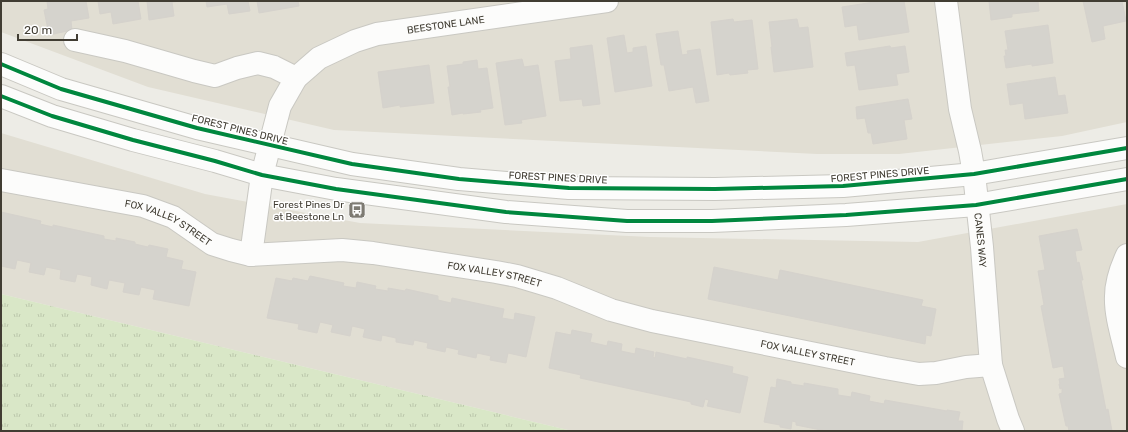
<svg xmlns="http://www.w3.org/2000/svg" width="1128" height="432" font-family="Rubik,sans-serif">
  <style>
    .residential { fill: #e1ded3 }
    .grass { fill: url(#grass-tufts) }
    .building { fill: #d5d3cd; stroke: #d5d2cc }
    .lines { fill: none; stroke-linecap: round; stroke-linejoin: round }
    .minor-casing { stroke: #c9c8c2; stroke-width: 24 }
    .minor { stroke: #fcfcfb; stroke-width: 22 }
    .cycleway-casing { stroke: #fff; stroke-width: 6 }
    .cycleway { stroke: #00873e; stroke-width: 4 }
    .labels { text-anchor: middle; stroke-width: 3; stroke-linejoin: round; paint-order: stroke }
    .street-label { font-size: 10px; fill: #413d33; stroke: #fff }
    .poi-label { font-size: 10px; fill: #413d33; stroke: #fff; text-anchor: end }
  </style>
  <defs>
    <pattern id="grass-tufts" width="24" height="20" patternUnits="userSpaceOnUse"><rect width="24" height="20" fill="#d9e7c7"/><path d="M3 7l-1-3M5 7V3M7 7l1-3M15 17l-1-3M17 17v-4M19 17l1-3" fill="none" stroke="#bbc7ab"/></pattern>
  </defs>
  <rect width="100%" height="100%" fill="#edece6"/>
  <path class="residential" d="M1,1H1127V122L1062,136L899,154H817L334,130L148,87L1,32Z
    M1,133L205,194L360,223L650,237L918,242L1127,204V431H572L1,294Z"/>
  <path class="grass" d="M1,294L572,431H1Z"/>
  <path class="building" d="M47,1H86L89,18L71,21L72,30L49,35L44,10L48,9Z
    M98,1H138L141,19L113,24L111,12L100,14Z
    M147,1H181L172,2L174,16L149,20Z
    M206,1H248L250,11L229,14L227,4L207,7Z
    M257,1H298L299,6L259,13Z
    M881,1H904L909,32L859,40L857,25L845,27L842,7Z
    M989,1H1038L1039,11L1012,14V17L991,20Z
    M1083,1H1122L1126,21L1103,26L1105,39L1092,42Z
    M733,19L734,22L752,20L758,69L747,70L748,73L730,75L729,73L717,75L711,22Z
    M797,19L799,28L808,27L813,67L774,72L771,47H772L769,22Z
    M1048,25L1053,63L1032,66V64L1006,68L1004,56H1006L1005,50H1008L1005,31Z
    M678,31L682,55L688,54L687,51L700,49L709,101L696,103L693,87L669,91L664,65H661L656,34Z
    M624,35L627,53L633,52V48L646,46L652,86L615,92L607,38Z
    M592,45L600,104L583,106L582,99L560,101L555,61L571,59L570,48Z
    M890,46L891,48L905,46L909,72L896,74L898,85L859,90L855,65L847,66L845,53Z
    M522,59L524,67L538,65L546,116L521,120L522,123L505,125L496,63Z
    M477,60L478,69L487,68L493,108L480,110L481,112L463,114V113L452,115L448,87H450L447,66L463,64V62Z
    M429,65L434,103L400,107V105L383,108L378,72Z
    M1055,77L1058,96L1065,95L1068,113L1025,119L1023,103L1010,105L1007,84Z
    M908,99L912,119L904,120L907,139L873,144L871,133H868L865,118L857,119L856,107Z
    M1,212L41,221L40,224L53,227V225L104,236V239L116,241V238L135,242V244L148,247L149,245L168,249L166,257L183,261L181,269L196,272L189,306L153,299L155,290L141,287L139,295L123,292L125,283L109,280L107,289L91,285L92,277L77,274L75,282L60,279L61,270L46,267L44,275L29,272L31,263L17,260L15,269L1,266Z
    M1077,229L1082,250L1075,251L1077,263L1079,262L1083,280H1081L1106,410L1108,409L1112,431H1069L1068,426H1066L1059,394L1062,393V388L1060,389L1059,384H1060L1059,379L1065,378L1063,366L1053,368L1041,306L1044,305L1038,271L1045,270L1039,236Z
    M714,267L778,280L780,270L923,300L921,306L936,309L931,336L926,335L925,344L708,299Z
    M310,276L344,283L343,286L356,288L357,282L376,286L375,289L388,291V288L405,291L406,289L438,296V300L451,303L452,298L504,309L502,318L514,320L515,313L535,317L526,357L508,353L506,363L490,360L491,356L477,353L476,358L458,354L459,350L446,347L445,352L427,348L428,343L414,340L413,345L396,342V338L382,335L381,341L363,337L365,329L352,326L350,336L331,332L333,325L320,322L317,333L298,329L299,324L267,318L276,278L292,281L293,278L308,281Z
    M572,330L592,334L590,342L607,346L608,341L622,344L621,351L635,354L636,348L654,352L653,357L655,358L656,352L687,359V357L733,367L732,373L748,377L740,413L707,406L709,400L705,399L703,407L691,404V402L580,378L581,375L549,368L556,332L571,335Z
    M777,379L791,382V384L804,386V383L838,389V395L851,397L852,392L870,396L869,401L884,404L885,400L947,411V410L960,412L958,421H963L962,431H826L796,425V422L792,421L791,429L780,427V425L764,422L771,387L776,388Z"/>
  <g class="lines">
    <defs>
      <g id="minor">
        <path id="s1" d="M946,1L960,109L970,151L974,174L982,247L991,365L1008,419L1013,431"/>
        <path d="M75,40L125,51L194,71L215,76L237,68L258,63L274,67L296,78"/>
        <path d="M1,64L61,89L197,128L352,164L459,179L569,188L715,189L843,186L974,174L1127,148"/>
        <path d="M1,96L52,116L133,140L215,161L262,175L336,189L506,212L627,221H712L846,215L976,205L1127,179"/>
        <path id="s2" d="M1,180L143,206L173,217L212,244L231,250L251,255L342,250L373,253L496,272L517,276L557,288L611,310L652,321L885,368L919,374L936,373L966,367L991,365"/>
        <path id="s3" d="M251,255L262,175L280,106L296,78L319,58L355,41L377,34L607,1"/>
        <path d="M1127,255C1121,268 1116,282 1116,296C1115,315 1123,339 1127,357"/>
      </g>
    </defs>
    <use href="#minor" class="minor-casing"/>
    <use href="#minor" class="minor"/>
    <defs>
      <path id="cycleway" d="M1,64L61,89L197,128L352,164L459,179L569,188L715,189L843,186L974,174L1127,148
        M1,96L52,116L133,140L215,161L262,175L336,189L506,212L627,221H712L846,215L976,205L1127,179"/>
    </defs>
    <use href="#cycleway" class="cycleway-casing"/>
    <use href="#cycleway" class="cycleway"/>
  </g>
  <defs>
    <symbol id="bus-square" viewBox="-11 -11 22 22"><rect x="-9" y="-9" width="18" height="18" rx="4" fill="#7d7a72" stroke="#fff"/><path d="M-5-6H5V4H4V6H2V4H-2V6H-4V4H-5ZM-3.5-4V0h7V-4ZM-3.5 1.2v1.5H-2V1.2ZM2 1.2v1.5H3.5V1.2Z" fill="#fff"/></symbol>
  </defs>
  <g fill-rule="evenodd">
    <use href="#bus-square" x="347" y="200" width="20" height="20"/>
  </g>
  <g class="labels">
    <g class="street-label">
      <text dy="4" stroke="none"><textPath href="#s3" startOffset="347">BEESTONE LANE</textPath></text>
      <text transform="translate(240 129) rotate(14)" y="4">FOREST PINES DRIVE</text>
      <text transform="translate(880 174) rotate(-5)" y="4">FOREST PINES DRIVE</text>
      <text transform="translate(558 177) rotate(3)" y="4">FOREST PINES DRIVE</text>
      <text dy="4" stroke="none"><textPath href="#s2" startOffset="174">FOX VALLEY STREET</textPath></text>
      <text dy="4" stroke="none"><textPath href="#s1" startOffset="242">CANES WAY</textPath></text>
      <text dy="4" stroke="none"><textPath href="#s2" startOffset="510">FOX VALLEY STREET</textPath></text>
      <text dy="4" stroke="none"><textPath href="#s2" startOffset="834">FOX VALLEY STREET</textPath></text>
    </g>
    <g class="poi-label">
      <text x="344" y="208">Forest Pines Dr<tspan x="344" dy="12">at Beestone Ln</tspan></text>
    </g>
  </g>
  <rect width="1128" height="432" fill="none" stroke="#413d33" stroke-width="4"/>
  <path d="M18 34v6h59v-6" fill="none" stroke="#413d33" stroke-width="2"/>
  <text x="24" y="34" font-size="12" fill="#413d33" stroke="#ffffff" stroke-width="3" paint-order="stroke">20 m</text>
</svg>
